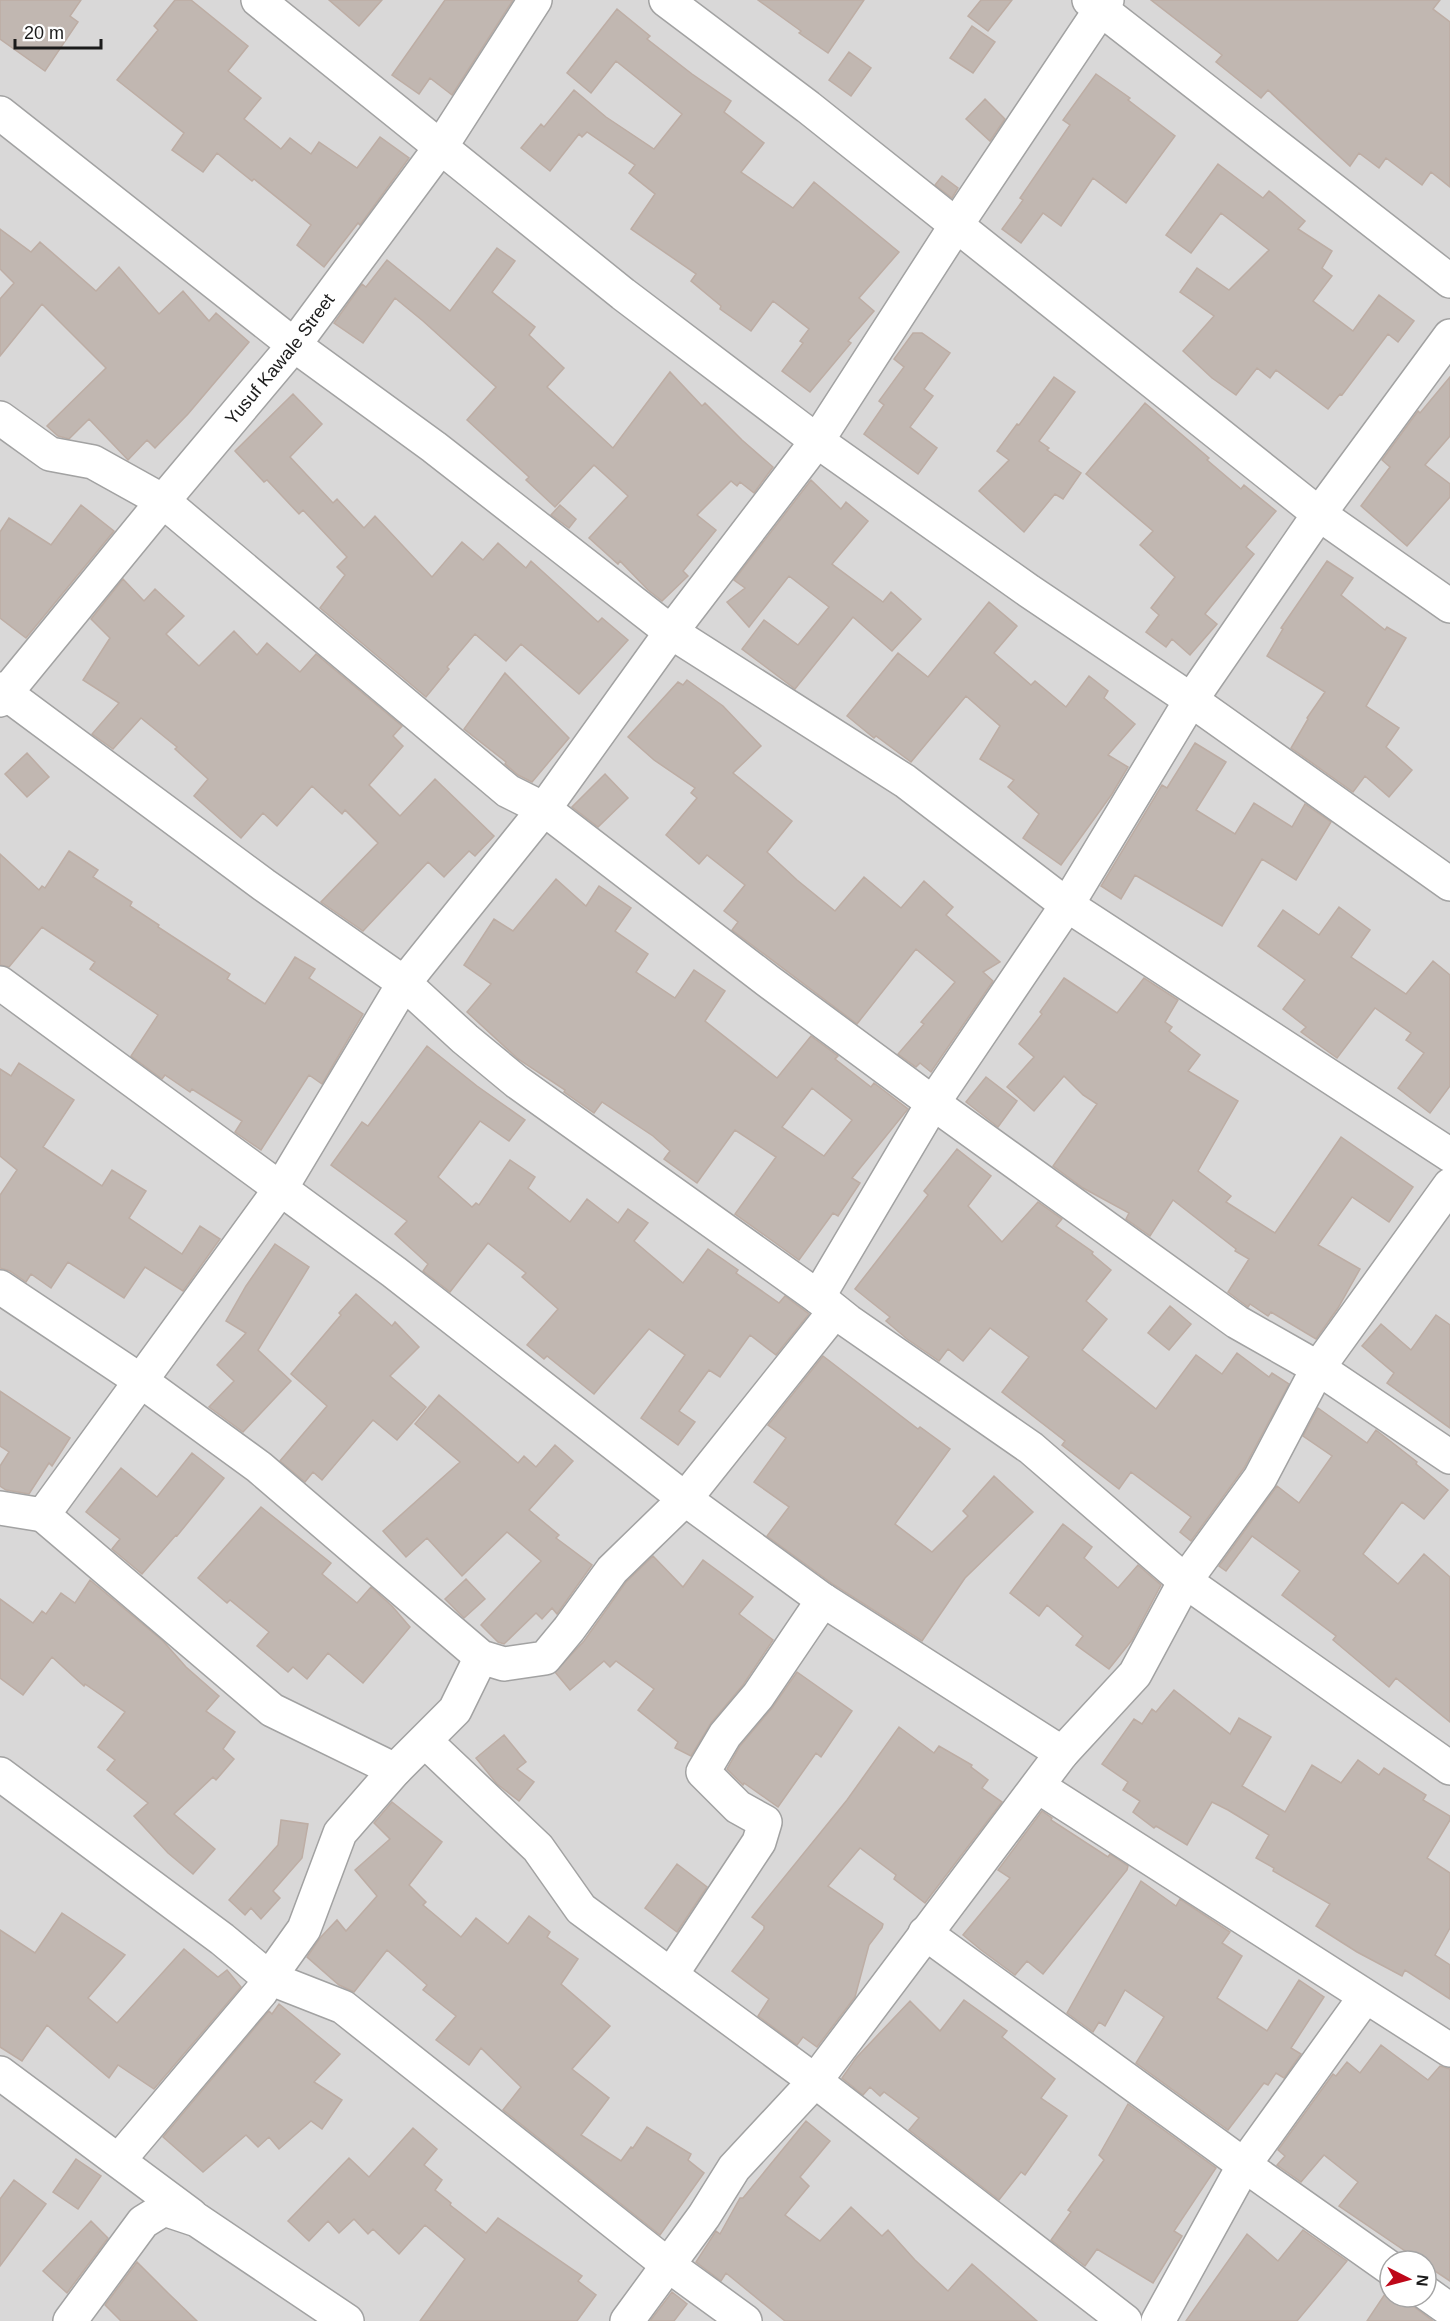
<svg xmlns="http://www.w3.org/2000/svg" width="1450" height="2321" font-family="Helvetica,sans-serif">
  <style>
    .residential { fill: #d9d8d8; fill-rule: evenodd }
    .building { fill: #c1b7b1; stroke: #bdada4; stroke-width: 1.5; fill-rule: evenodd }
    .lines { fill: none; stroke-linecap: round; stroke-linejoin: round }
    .minor-casing { stroke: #a2a2a2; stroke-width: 36 }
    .tertiary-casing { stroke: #a2a2a2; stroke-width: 36 }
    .minor { stroke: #fff; stroke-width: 33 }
    .tertiary { stroke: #fff; stroke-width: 33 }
    .labels { text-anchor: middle; stroke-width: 5; stroke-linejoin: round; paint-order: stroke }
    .street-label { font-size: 18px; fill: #1b1b1b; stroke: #fff }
  </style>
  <rect width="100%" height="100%" fill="#ece8e1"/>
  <path class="residential" d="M0,0H1450V2321H0ZM1390,2261H1426V2297H1390Z"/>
  <path class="building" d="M0,0H81L70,16L78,22L45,71L0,39Z
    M175,0H191L248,46L228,71L261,98L244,119L281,149L290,138L311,154L319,142L357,168L380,137L409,158L360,225L358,223L324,267L297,245L311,225L254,179L252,181L217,153L203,172L172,150L184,133L117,80L158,30L154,26Z
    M329,0H382L359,26Z
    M445,0H513L452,95L430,78L419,94L392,75Z
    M758,0H864L828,53L799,33L801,31Z
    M981,0H1012L988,31L968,16Z
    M1151,0H1440L1433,9L1450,22V187L1431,172L1422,185L1386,158L1379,168L1359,153L1350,166L1268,90L1261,98L1216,62L1222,55Z
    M617,9L650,36L647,39L692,74L731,101L724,112L764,143L741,172L793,208L814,182L899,252L859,298L874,311L848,341L851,343L810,392L782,371L803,343L800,341L809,329L773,301L751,331L720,309L721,306L691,281L696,274L631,229L655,194L629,173L635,165L587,132L582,137L579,134L550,171L521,148L541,124L544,127L574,90L606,117L654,149L682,114L616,61L591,93L567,73Z
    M972,26L995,42L973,73L950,58Z
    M849,52L871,68L851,96L829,80Z
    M1096,74L1130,98L1128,100L1175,136L1126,203L1093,178L1061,226L1043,213L1021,243L1002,229L1023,200L1020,198L1070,125L1063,120Z
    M985,99L1005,119L990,141L966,119Z
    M1218,164L1263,198L1269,191L1305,221L1298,229L1332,251L1322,268L1332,276L1313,301L1353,331L1379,295L1414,321L1398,342L1388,334L1342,395L1340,394L1328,409L1276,370L1270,378L1257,368L1236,395L1212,378L1183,351L1214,316L1180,292L1197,268L1229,290L1269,250L1221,213L1191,253L1166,235Z
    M942,176L958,188L952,198L935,185Z
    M0,229L31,252L40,242L96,291L119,267L159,314L183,291L209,321L216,313L249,342L188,414L155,448L147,440L128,460L89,419L69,439L58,436L47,426L106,368L42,304L0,356V299L14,283L0,269Z
    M497,248L515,261L492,292L535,327L529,335L564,368L547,387L613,448L670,372L702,406L705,403L742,440L773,467L754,493L740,482L737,486L731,481L697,515L716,530L683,571L688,576L662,601L648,590L620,561L618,564L589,538L628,496L594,465L555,507L526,480L529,477L467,420L496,387L423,321L395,298L363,343L334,323L362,284L366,287L387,260L450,311Z
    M913,333H922L950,353L924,389L933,396L910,427L937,448L918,474L864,434L884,405L879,401L904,367L894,359Z
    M1054,377L1075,392L1039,441L1049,448L1047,450L1081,473L1063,499L1055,494L1024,532L979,491L1009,460L997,451L1017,424L1019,425Z
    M1450,377V436L1425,465L1450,484V497L1407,546L1361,506L1390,467L1382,460L1418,411L1420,413Z
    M293,394L322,424L290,457L333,503L337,499L364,528L375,516L432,577L462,542L483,560L498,543L526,568L531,561L598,622L602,618L628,640L579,694L521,644L506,661L475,634L447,667L449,669L426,697L320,608L345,575L337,567L347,557L303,510L299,514L267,480L264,482L235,451Z
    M1145,403L1209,458L1207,460L1241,489L1244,485L1276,511L1246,547L1254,554L1205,614L1217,624L1190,655L1172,639L1166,647L1146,632L1159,615L1151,608L1175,577L1140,545L1153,531L1086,474Z
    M811,480L841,509L846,502L868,521L832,564L883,602L891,592L921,619L892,651L853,617L795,689L742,649L764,620L798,645L829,607L789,576L749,627L727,602L745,588L734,580Z
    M81,505L114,531L26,638L0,618V532L9,518L51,545Z
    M560,505L576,519L569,528L551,515Z
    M1327,561L1353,578L1341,595L1385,630L1387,627L1406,638L1366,706L1399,728L1386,747L1412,770L1389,797L1365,776L1353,792L1291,748L1308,719L1307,718L1325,692L1267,656L1283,629L1281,628Z
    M123,579L144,601L155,589L184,616L166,634L199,666L234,631L257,655L267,643L300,672L316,654L402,726L393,736L403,746L369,785L400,816L435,779L494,836L475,856L469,851L444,877L428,862L363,931L321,902L378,843L345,810L342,814L312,786L277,826L263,813L241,838L194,796L208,779L175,749L177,747L141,718L113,749L92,734L119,703L83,680L110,638L91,619Z
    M989,602L1017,626L994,653L1031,685L1035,681L1066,707L1089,676L1108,691L1104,698L1135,724L1108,755L1128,767L1112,794L1061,865L1023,838L1039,814L1008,787L1014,780L980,759L1000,726L966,696L911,762L876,736L874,738L847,716L898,653L928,677Z
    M505,673L569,738L532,782L518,775L505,764L506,762L464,729Z
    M687,680L723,706L761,746L733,773L792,821L767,852L797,880L835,911L864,877L901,908L924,881L953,907L946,915L1000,962L983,972L993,981L931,1072L920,1063L916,1067L898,1054L924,1024L921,1022L955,982L916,949L857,1024L732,930L738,922L724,911L745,885L707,855L699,864L666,835L697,798L691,793L695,788L654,760L628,737L678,682L683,685Z
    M1195,743L1226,762L1196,810L1235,834L1254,803L1292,827L1305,804L1331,822L1296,880L1262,859L1222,926L1135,875L1121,899L1101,886L1162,785L1167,788Z
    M27,753L49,777L27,797L5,774Z
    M605,774L628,798L598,827L572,807Z
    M69,851L98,870L93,877L132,902L130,906L159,925L158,927L230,974L227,979L265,1004L295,957L315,969L309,978L363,1014L322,1084L309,1075L261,1150L235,1132L242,1121L192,1089L190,1092L165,1075L162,1079L131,1056L158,1015L90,969L95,962L42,927L9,967L0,965V854L39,890L42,886L45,888Z
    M556,879L586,906L599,886L631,908L615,931L648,954L636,972L675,998L694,970L725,991L705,1021L777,1078L811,1036L838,1056L835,1059L871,1087L874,1083L908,1109L852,1178L860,1183L838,1216L833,1213L799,1260L735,1214L776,1157L735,1130L697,1183L664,1159L670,1151L653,1136L602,1102L594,1113L564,1092L565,1090L518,1059L467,1012L491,984L464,965L494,919L513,931ZM812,1088L852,1120L824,1156L782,1127Z
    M1339,907L1370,930L1351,957L1406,994L1433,961L1450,975V1086L1430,1113L1398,1088L1424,1053L1406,1040L1411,1033L1375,1008L1337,1058L1301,1032L1306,1027L1283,1009L1305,980L1258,946L1283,910L1319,935Z
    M1064,978L1117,1013L1144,978L1178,1000L1165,1022L1172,1027L1169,1031L1200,1055L1188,1071L1238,1101L1198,1171L1231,1196L1226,1202L1275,1233L1341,1137L1413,1187L1389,1222L1352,1197L1318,1245L1360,1269L1338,1308L1316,1339L1271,1312L1268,1316L1250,1304L1248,1307L1228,1292L1249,1259L1235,1251L1236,1249L1173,1200L1150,1236L1126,1219L1129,1213L1083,1188L1053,1166L1097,1104L1083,1095L1064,1076L1034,1111L1007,1087L1034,1057L1019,1044L1042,1014L1040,1012Z
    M427,1046L477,1086L525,1120L509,1141L480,1121L438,1177L472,1207L476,1203L479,1205L510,1160L535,1177L528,1188L570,1222L587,1199L618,1223L628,1209L648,1223L634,1241L683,1283L708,1249L738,1270L736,1273L779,1303L785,1296L809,1314L776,1355L750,1335L720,1377L709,1370L679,1411L695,1422L678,1445L641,1418L685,1355L649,1329L594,1394L547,1356L544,1359L527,1345L558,1309L522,1277L526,1273L488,1243L450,1292L423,1271L428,1264L395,1234L407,1221L331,1165L362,1122L368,1126Z
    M19,1063L74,1100L43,1147L102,1186L112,1170L146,1191L129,1218L182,1254L200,1226L220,1239L183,1291L145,1267L124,1298L68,1262L51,1288L31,1274L26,1282L10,1271L0,1268V1195L17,1170L0,1156V1069L11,1076Z
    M986,1077L1017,1101L998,1127L966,1102Z
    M957,1149L991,1176L968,1206L1002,1242L1038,1202L1062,1219L1056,1226L1093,1252L1092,1254L1111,1270L1086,1301L1107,1319L1082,1350L1156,1409L1196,1355L1222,1374L1237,1353L1269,1377L1272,1373L1289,1384L1244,1468L1191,1541L1180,1532L1191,1517L1131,1472L1119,1489L1062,1445L1065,1441L1002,1392L1029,1357L990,1328L963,1361L948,1349L939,1361L907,1339L886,1321L890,1317L855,1289L928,1195L924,1191Z
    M275,1244L309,1267L258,1350L291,1381L243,1432L209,1407L234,1381L217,1365L246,1333L226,1321L246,1286Z
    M356,1294L392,1326L395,1322L419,1347L390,1376L426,1407L397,1440L373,1420L322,1480L313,1472L305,1482L280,1461L327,1406L291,1374L341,1315L339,1313Z
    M1170,1306L1191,1324L1169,1350L1148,1333Z
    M1436,1315L1450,1325V1428L1387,1383L1394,1373L1362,1346L1381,1324L1411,1350Z
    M823,1356L918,1429L920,1427L950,1449L895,1524L932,1552L968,1516L963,1511L994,1476L1033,1512L965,1578L922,1641L834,1585L767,1536L789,1507L754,1482L786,1438L768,1425Z
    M0,1391L70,1438L52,1466L49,1463L29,1494L6,1490L0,1486V1466L9,1452L0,1446Z
    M439,1395L518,1463L524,1456L536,1467L555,1445L573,1461L529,1510L559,1535L556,1538L592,1565L557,1614L552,1608L542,1619L536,1613L504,1644L498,1642L481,1625L541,1561L507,1532L462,1576L427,1538L406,1557L383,1531L460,1462L415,1424Z
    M1318,1408L1367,1443L1376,1430L1417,1462L1416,1464L1448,1490L1424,1519L1402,1502L1363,1554L1398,1584L1424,1554L1450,1577V1722L1396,1678L1389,1687L1333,1640L1336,1636L1282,1595L1300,1571L1252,1536L1226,1571L1219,1566L1277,1486L1299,1503L1332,1456L1303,1436Z
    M192,1453L224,1478L177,1536L176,1535L142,1574L112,1549L120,1539L86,1512L121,1468L157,1497Z
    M261,1507L331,1563L322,1574L357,1603L371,1587L392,1606L410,1627L363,1683L328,1653L307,1679L293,1667L288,1672L257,1646L269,1632L230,1600L227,1603L198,1578Z
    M1063,1524L1092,1547L1084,1558L1118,1588L1138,1565L1161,1585L1132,1640L1109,1669L1076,1645L1083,1636L1047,1605L1039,1616L1010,1593Z
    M653,1556L683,1587L703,1560L753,1597L739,1614L773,1640L743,1685L711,1723L691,1756L675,1748L678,1742L638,1710L654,1689L616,1661L610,1667L604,1661L570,1690L555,1672L584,1641L626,1582Z
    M466,1579L485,1599L464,1618L445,1599Z
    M90,1580L163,1641L186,1667L219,1696L206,1711L235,1732L223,1749L234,1759L216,1780L213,1777L174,1814L215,1849L193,1874L168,1853L134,1816L148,1803L107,1770L115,1760L98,1747L125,1712L85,1684L84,1686L52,1657L23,1695L0,1678V1599L33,1623L42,1611L46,1614L61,1593L75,1603Z
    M797,1672L852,1711L821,1757L816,1753L778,1807L744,1783L743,1785L727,1769L740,1746L772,1708Z
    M1174,1690L1230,1734L1239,1718L1271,1737L1242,1786L1285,1812L1312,1765L1341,1783L1358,1760L1379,1775L1384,1768L1426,1795L1423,1800L1450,1816V1820L1427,1858L1450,1873V1928L1435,1955L1450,1965V1999L1405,1970L1402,1976L1357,1952L1316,1926L1330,1904L1273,1871L1274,1868L1256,1858L1269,1835L1228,1810L1212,1802L1187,1845L1156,1826L1154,1828L1133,1812L1140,1801L1123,1790L1128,1782L1102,1764L1134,1719L1142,1724L1152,1709L1156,1712Z
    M899,1727L934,1753L939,1746L972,1765L971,1767L988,1780L982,1788L1002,1802L925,1903L894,1879L896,1875L860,1848L828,1886L883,1924L882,1928L869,1945L855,1997L817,2047L803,2037L797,2045L758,2016L769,1999L732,1971L764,1929V1926L752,1917L847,1800Z
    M504,1735L526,1762L517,1769L534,1782L519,1801L497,1784L476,1758Z
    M392,1802L442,1842L409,1885L426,1902L423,1905L461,1937L476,1918L508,1944L529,1916L550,1932L547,1937L578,1959L561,1984L610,2026L572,2069L609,2098L581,2135L621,2161L631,2147L633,2148L647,2127L691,2154L688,2160L704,2173L660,2235L503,2110L521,2087L481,2048L469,2065L436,2040L456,2016L423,1990L427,1985L387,1950L354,1992L339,1985L307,1957L320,1938L337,1920L346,1931L377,1896L355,1870L390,1839L374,1823Z
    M1042,1811L1052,1818L1051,1820L1108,1857L1110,1854L1128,1866L1127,1870L1043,1974L1027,1961L1015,1975L981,1950L963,1935L1010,1878L998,1870Z
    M281,1820L308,1824L302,1858L273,1891L280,1898L261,1919L251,1908L245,1915L229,1900L278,1845Z
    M677,1864L707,1887L677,1932L645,1908Z
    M1141,1881L1176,1906L1180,1899L1230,1932L1222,1943L1242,1956L1217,1998L1267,2031L1299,1980L1324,1997L1291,2048L1301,2054L1284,2078L1276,2073L1268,2085L1264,2083L1228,2130L1136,2063L1164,2017L1125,1990L1105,2026L1099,2022L1093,2032L1067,2013Z
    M62,1913L125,1955L88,1998L117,2023L184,1949L218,1977L227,1970L241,1987L154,2089L118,2065L109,2078L47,2025L22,2061L0,2047V1930L35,1953Z
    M964,2000L1007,2031L1002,2037L1055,2079L1041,2098L1067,2116L1025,2175L1021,2172L999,2200L909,2130L919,2118L884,2092L880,2096L870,2087L863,2095L842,2078L856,2058L910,2001L940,2031Z
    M279,2004L340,2054L314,2082L342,2100L322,2129L311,2121L279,2149L269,2137L258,2147L246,2135L203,2172L163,2137L269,2011L272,2014Z
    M1381,2045L1428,2080L1440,2066L1450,2069V2281L1426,2265V2261H1420L1339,2206L1358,2182L1324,2155L1301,2182L1277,2165L1285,2156L1278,2150L1333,2074L1336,2076L1347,2062L1360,2073Z
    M1128,2104L1216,2168L1174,2231L1182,2236L1153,2283L1097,2249L1085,2266L1051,2240L1071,2212L1068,2210L1104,2160L1099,2155Z
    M806,2121L830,2141L800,2177L809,2186L785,2215L820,2241L851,2207L882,2236L888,2230L915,2260L948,2291L972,2264L1037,2321H785L726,2273L721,2281L696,2262L716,2231L720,2234L740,2198H743Z
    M413,2128L437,2149L424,2165L442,2180L435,2190L451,2203L450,2205L486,2233L498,2218L582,2276L578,2281L596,2295L577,2321H420L465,2259L425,2225L399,2254L373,2229L368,2234L354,2219L339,2233L328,2221L309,2241L288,2221L349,2158L369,2177Z
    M76,2159L101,2176L78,2209L53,2192Z
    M14,2180L46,2204L0,2266V2199Z
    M91,2221L108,2238L67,2293L43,2271Z
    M1303,2230L1347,2261L1297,2321H1186L1247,2234L1278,2261Z
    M137,2262L168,2293L197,2321H121L105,2305Z
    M1389,2288L1390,2297H1401L1433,2321H1367Z
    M672,2292L687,2304L674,2321H650Z"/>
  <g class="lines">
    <defs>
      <g id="minor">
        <path d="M258,0L623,294L817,441L1029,591L1191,700L1450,884"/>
        <path d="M666,0L808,107L1319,514L1450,606"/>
        <path d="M0,113L294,345L434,447L671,632L905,781L1067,905L1450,1155"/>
        <path d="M0,418L50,454L93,462L163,501L508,791L544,809L768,981L933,1103L1237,1322L1318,1368L1450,1457"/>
        <path d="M0,689L264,885L404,983L465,1039L517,1082L818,1297L848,1321L1031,1448L1185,1581L1450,1768"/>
        <path id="s1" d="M0,700L163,501L294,345L440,148L535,0"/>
        <path d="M0,983L394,1272L685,1499L823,1600L1062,1753"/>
        <path d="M0,1287L141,1381L259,1467L481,1657L504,1664L545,1658L569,1629L612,1570L685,1499L835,1311"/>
        <path d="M818,1297L933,1103L1067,905L1191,700L1319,514L1450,336"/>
        <path d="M0,1508L43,1515L281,1188L404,983L544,809L671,632L817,441L957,224L1107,0"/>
        <path d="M43,1515L272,1710L395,1770"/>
        <path d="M481,1657L455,1710L395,1770L340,1833L304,1929L269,1978L343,2007L668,2265L745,2321"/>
        <path d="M425,1741L538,1848L581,1909L815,2081L1125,2321"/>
        <path d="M0,1774L222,1939L269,1978L261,1992L119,2160"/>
        <path d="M1039,1787L1450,2050"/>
        <path d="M925,1933L1244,2165L1390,2268"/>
        <path d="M671,1975L759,1842L765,1822L738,1807L703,1772L725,1735L758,1696L823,1600"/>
        <path d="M0,2073L191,2215"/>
        <path d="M1426,2293L1450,2310"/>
        <path d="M70,2321L143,2222L164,2209L197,2220L347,2321"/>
        <path d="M627,2321L704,2216L734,2168L815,2081L1062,1753L1135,1674L1185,1581L1260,1478L1318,1368L1450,1185"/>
        <path d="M1158,2321L1244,2165L1365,1997"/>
      </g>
      <path id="tertiary" d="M1089,0L1450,281"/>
    </defs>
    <use href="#minor" class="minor-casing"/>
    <use href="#tertiary" class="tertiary-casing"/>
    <use href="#minor" class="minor"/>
    <use href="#tertiary" class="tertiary"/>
  </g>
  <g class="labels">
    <g class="street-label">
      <text dy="6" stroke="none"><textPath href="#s1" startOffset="441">Yusuf Kawale Street</textPath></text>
    </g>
  </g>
  <g transform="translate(1408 2279) rotate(96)"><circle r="28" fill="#ffffff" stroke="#a4a4a4" stroke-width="1.5"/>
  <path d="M0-4.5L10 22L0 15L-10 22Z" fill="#be0819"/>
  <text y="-9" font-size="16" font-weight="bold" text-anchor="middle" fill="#1b1b1b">N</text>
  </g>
  <path d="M15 39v9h86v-9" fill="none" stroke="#1b1b1b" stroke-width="3"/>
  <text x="24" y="39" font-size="18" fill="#1b1b1b" stroke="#ffffff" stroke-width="4.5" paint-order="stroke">20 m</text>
</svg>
